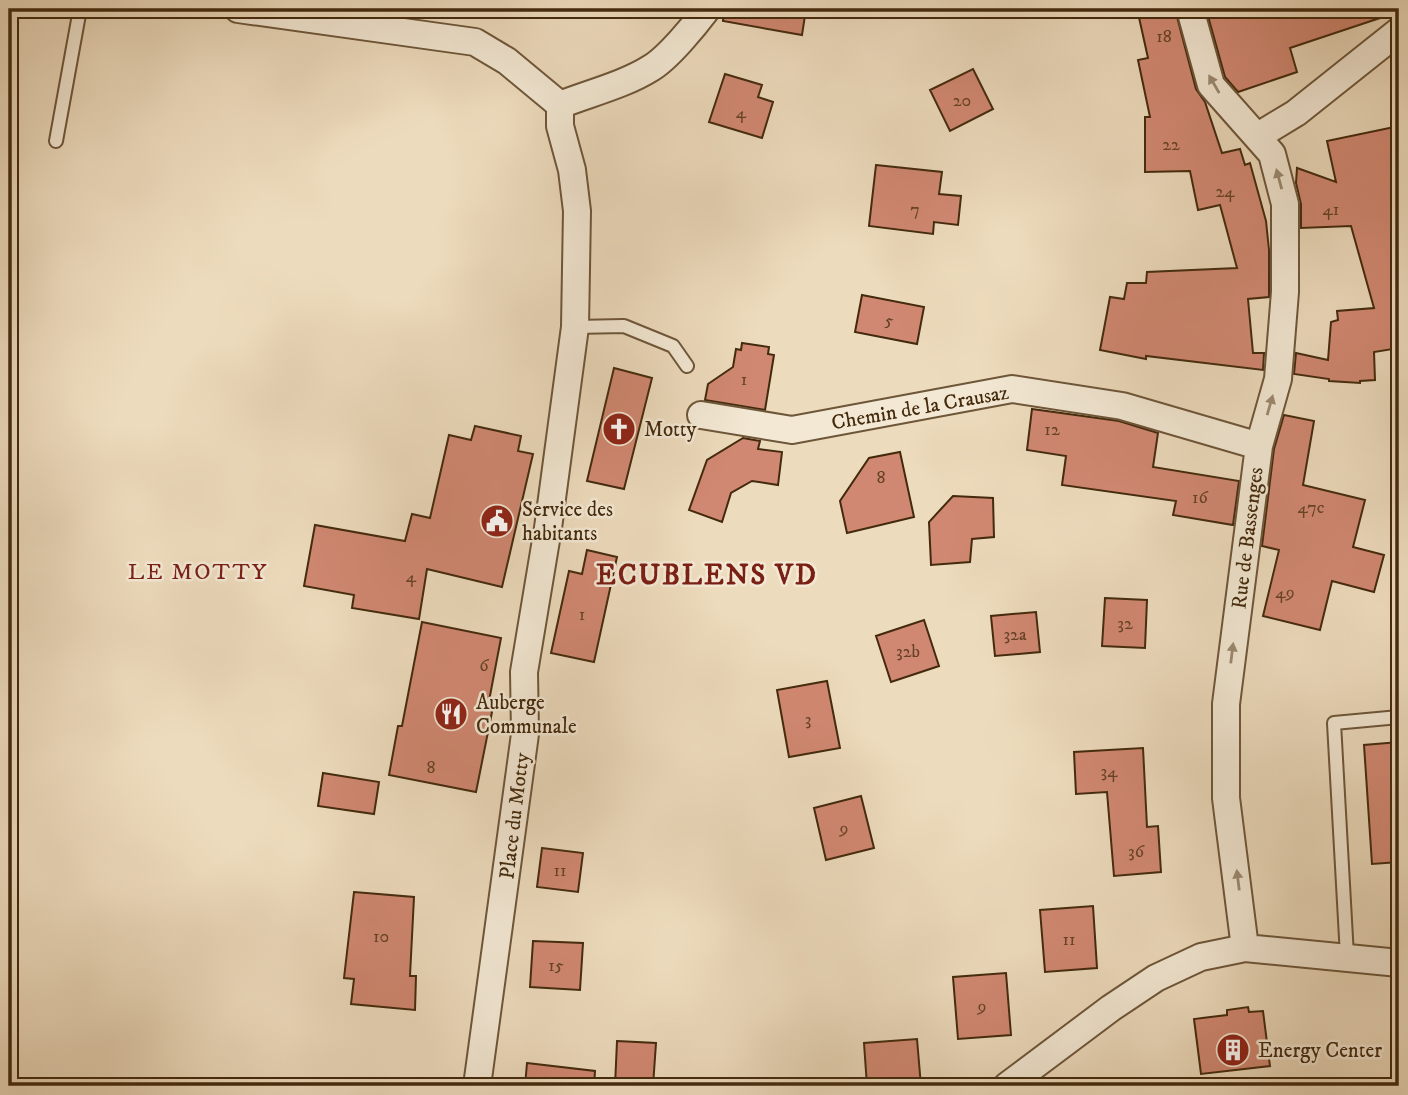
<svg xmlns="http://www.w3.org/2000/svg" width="1408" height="1095" font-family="'IM FELL DW Pica',serif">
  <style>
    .building { fill: #d18872; stroke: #432a0d; stroke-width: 2 }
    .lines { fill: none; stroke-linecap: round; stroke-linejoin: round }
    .service-casing { stroke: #6e5639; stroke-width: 16 }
    .minor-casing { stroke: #6e5639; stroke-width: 30 }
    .service { stroke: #f3e8d4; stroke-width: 12 }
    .minor { stroke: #f3e8d4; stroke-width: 26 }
    .oneway { fill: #9b8970 }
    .labels { text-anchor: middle; stroke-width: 5; stroke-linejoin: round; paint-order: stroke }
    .number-label { font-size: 18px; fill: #664226 }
    .street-label { font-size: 21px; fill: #432a0d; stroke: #f3e8d4 }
    .poi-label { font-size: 21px; fill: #432a0d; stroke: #f3e8d4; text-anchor: start }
    .neighbourhood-label { font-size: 23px; letter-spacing: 2px; fill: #7a1f14; stroke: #f3e8d4 }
    .district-label { font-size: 28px; font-weight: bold; letter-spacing: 2px; fill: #7a1f14; stroke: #f3e8d4 }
  </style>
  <rect width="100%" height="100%" fill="#eddbbd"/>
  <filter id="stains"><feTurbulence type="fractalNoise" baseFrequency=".00286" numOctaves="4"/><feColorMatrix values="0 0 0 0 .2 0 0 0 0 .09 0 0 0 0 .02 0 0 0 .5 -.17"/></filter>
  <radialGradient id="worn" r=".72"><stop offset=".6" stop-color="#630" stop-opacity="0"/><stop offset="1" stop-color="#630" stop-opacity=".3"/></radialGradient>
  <path class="building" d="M724,9H806L802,35L723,21Z
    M1141,9H1175L1196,89L1205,102L1222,153L1240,149L1245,165L1250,163L1266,221L1269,250V297L1248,299L1253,353H1264L1263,370L1146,356V359L1100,350L1110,297L1124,299L1127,283H1146L1147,272L1237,268L1220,205L1198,210L1190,171L1145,172V117H1150L1138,60L1148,58L1138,13H1142Z
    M1206,9H1394L1395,13L1290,48L1297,72L1238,92L1225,77Z
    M973,69L993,109L950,131L930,90Z
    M725,74L762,85L758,97L773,102L762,138L709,122Z
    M1399,126V348L1374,352L1375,380L1360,381V383L1329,381V379L1294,374L1296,353L1328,360L1331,322L1338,320L1337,311L1374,308L1351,226L1301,228V204L1296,183L1297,168L1336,182L1327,141Z
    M876,165L942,172L939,194L961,196L958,225L934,222L933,234L869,226Z
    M862,295L924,307L917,344L855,332Z
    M742,343L769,347L768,354L774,355L765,410L705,400L708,384L733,367L736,349L741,350Z
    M614,368L652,378L624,489L587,481Z
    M1032,409L1119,421L1158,433L1153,467L1239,481L1233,525L1173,515L1176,501L1062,485L1066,456L1027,450Z
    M1284,415L1314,421L1303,485L1365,500L1353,547L1384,555L1374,592L1332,581L1320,630L1263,616L1279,550L1262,546L1274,449Z
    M475,426L521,436L518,451L533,454L502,587L427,569L419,619L352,608L354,595L304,586L315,525L405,541L412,514L430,518L449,435L471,440Z
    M743,438L760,441L758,449L782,452L778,485L752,481L731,493L722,522L689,510L707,460Z
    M900,452L914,517L847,533L840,501L869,458Z
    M953,496L993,498L994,537L972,539L970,562L931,565L929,522Z
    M587,550L617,557L594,662L551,653L569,571L582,574Z
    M1105,598L1147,600L1145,648L1102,646Z
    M1036,612L1040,652L995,656L991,616Z
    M924,620L939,666L891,682L876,636Z
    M422,622L501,638L489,701L494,702L476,792L389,775L398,726H402Z
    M827,681L840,748L789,757L777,690Z
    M1399,742V862L1372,864L1364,745Z
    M1143,748L1147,827L1158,826L1161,872L1114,876L1107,792L1076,794L1074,752Z
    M323,773L379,782L374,814L318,806Z
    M861,796L874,848L826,860L814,808Z
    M542,848L583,853L578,892L537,887Z
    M354,892L414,897L410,976H416L415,1010L351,1004L354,979L344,978Z
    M1093,906L1097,968L1045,972L1040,910Z
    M533,941L583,943L580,990L530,987Z
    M1006,973L1011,1035L958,1039L953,977Z
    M1248,1007L1249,1012L1263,1011L1270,1066L1201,1074L1194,1019L1227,1015V1010Z
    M917,1039L921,1086H867L864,1043Z
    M617,1041L656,1043L653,1086H615Z
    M527,1063L595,1071L594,1086H525Z"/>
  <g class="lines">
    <defs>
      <path id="service" d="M56,141L80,9
        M575,327L624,326L673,346L687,366
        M1347,956L1334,723L1399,717"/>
      <path id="minor" d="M238,9L475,42L507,61L560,105V126L572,170L577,211L575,327L548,528L524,672L525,734L477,1086
        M1190,9L1211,85L1272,154L1285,204V292L1278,379L1259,446L1226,704V798L1245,948
        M560,105C590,93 624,85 651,68C668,58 695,25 707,9
        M1258,136L1296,113L1399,31
        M701,415L792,430L1012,389L1122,406L1259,446
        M1007,1086L1111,1008L1156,978L1201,957L1245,948L1399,963"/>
    </defs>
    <use href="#service" class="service-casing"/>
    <use href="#minor" class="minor-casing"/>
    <use href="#service" class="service"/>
    <use href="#minor" class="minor"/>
  </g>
  <defs><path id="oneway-solid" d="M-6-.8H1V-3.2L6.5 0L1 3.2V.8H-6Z" transform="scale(1.75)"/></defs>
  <g class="oneway">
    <use href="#oneway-solid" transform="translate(1214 84) rotate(-120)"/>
    <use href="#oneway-solid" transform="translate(1279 179) rotate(-105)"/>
    <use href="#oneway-solid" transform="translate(1270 405) rotate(-74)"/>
    <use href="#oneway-solid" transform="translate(1232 653) rotate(-83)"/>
    <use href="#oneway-solid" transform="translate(1238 880) rotate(-97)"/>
  </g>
  <defs>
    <symbol id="church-disc" viewBox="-11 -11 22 22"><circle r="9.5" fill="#8f2418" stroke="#f3e8d4"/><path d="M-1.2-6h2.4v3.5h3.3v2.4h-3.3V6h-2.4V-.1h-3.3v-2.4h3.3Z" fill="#fff"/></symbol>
    <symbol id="civic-disc" viewBox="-11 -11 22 22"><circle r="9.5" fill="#8f2418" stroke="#f3e8d4"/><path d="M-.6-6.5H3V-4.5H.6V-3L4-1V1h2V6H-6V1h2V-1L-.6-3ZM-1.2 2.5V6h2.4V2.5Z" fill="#fff"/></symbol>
    <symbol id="restaurant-disc" viewBox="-11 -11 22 22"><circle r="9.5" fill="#8f2418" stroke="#f3e8d4"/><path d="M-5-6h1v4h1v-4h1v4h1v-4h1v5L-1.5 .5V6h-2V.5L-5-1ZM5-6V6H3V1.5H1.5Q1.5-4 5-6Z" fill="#fff"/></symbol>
    <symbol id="building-disc" viewBox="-11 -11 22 22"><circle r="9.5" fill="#8f2418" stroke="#f3e8d4"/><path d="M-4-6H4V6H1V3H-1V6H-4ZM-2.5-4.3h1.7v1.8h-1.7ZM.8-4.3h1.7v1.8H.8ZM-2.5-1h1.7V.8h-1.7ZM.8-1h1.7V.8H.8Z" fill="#fff"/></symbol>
  </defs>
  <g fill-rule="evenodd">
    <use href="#church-disc" x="600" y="410" width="38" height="38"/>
    <use href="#civic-disc" x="478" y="502" width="38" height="38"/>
    <use href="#restaurant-disc" x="432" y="695" width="38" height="38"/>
    <use href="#building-disc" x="1214" y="1031" width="38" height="38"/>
  </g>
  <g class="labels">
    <g class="number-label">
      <text x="1164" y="42">18</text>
      <text x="962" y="106">20</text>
      <text x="741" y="118">4</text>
      <text x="1171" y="150">22</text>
      <text x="1225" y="197">24</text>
      <text x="915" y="215">7</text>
      <text x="1331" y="215">41</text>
      <text x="889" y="326">5</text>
      <text x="744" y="385">1</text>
      <text x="1052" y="435">12</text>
      <text x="881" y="483">8</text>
      <text x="1200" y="503">16</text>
      <text x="1311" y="513">47c</text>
      <text x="411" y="582">4</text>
      <text x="1285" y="598">49</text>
      <text x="582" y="620">1</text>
      <text x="1125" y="629">32</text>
      <text x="1015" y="640">32a</text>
      <text x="908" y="657">32b</text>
      <text x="484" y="671">6</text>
      <text x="808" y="725">3</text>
      <text x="431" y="773">8</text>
      <text x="1109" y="777">34</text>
      <text x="844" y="834">9</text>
      <text x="1136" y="857">36</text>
      <text x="560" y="876">11</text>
      <text x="381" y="942">10</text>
      <text x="1069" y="945">11</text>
      <text x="556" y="971">15</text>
      <text x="982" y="1012">9</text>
    </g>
    <g class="street-label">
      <text transform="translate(920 407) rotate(-10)" y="7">Chemin de la Crausaz</text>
      <text transform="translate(1247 538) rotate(-83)" y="7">Rue de Bassenges</text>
      <text transform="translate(514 816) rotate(-83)" y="7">Place du Motty</text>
    </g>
    <g class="poi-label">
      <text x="644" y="436">Motty</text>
      <text x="522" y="516">Service des<tspan x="522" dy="24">habitants</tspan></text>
      <text x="476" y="709">Auberge<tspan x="476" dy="24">Communale</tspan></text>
      <text x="1258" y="1057">Energy Center</text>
    </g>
    <g class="neighbourhood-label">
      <text x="198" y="579">LE MOTTY</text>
    </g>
    <g class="district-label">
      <text x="707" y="584">ECUBLENS VD</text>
    </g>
  </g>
  <rect width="1408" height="1095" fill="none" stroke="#eddbbd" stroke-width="35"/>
  <rect x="10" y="10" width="1387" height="1074" fill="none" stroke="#432a0d" stroke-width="3.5"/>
  <rect x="18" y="18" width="1373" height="1060" fill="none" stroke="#432a0d" stroke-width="2"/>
  <rect width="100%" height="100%" filter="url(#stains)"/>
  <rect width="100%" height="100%" fill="url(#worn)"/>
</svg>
